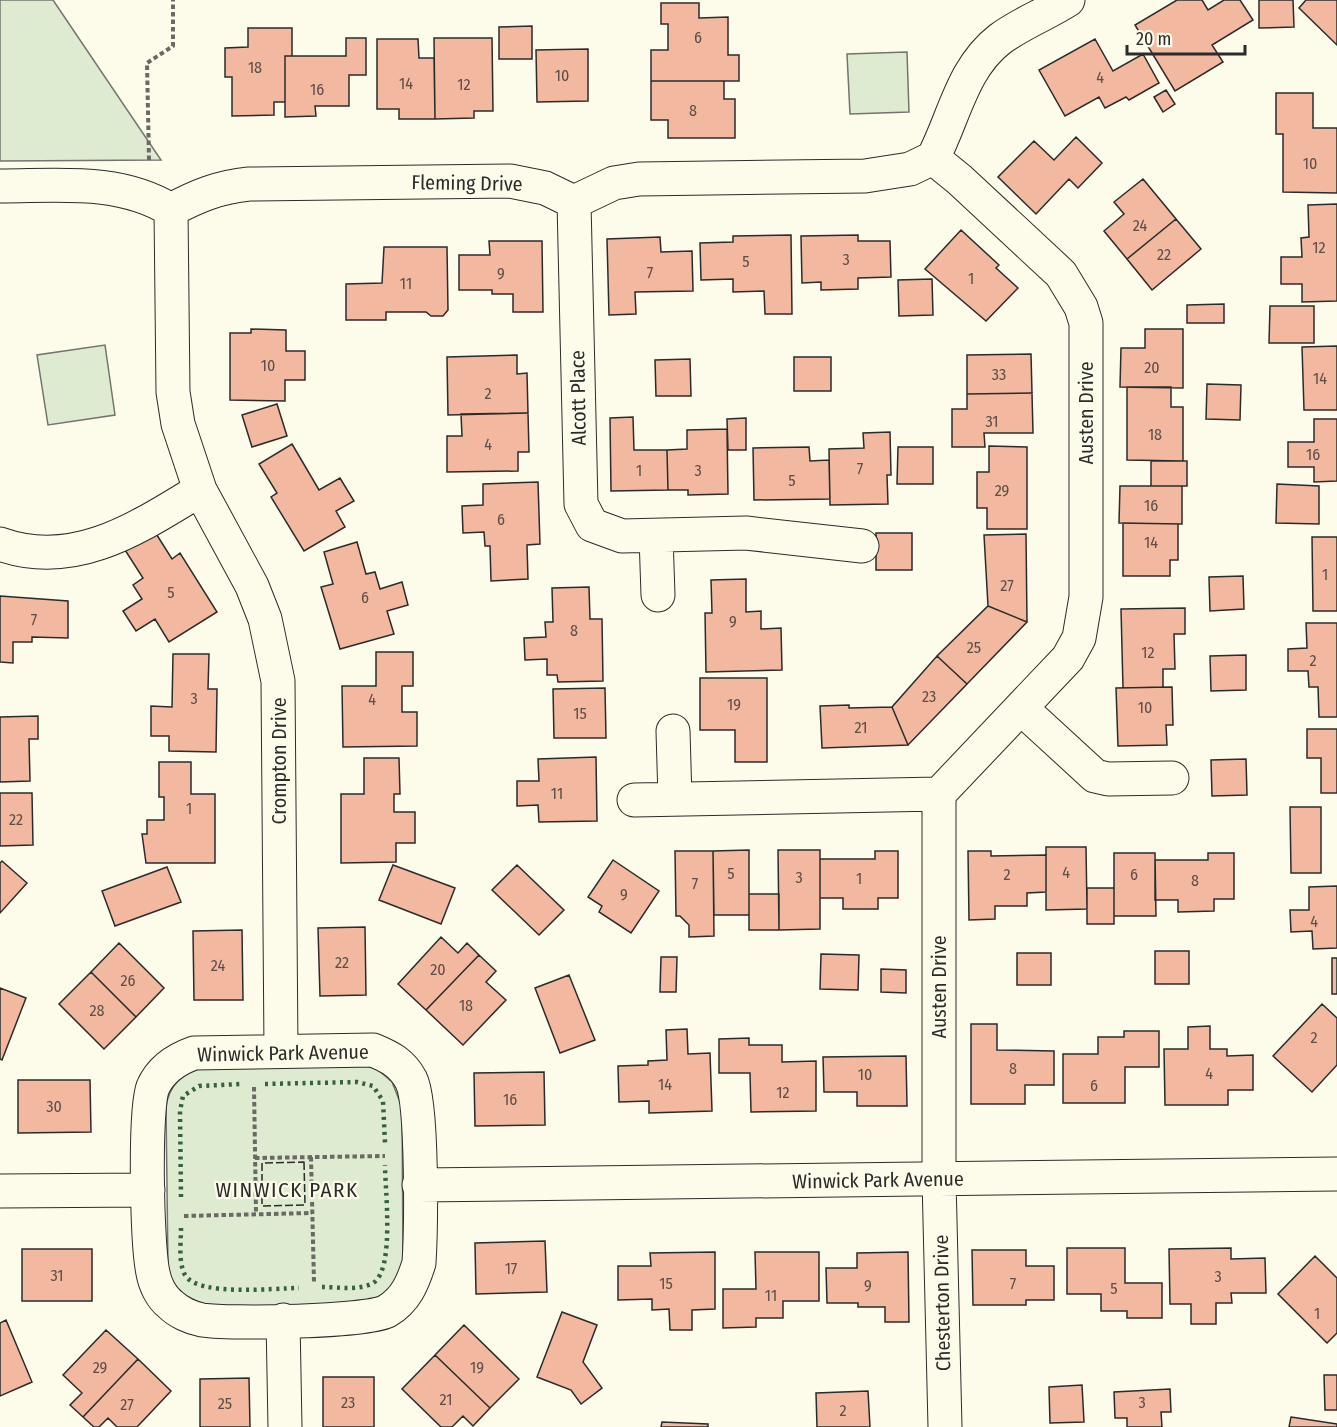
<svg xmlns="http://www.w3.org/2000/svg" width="1337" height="1427" font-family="'Fira Sans Condensed',sans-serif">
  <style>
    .green { fill: #deebd1; stroke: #74746e; stroke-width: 1.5 }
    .building { fill: #f2b8a0; stroke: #2b2b2b; stroke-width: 1.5 }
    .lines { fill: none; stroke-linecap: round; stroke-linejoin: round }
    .minor-casing { stroke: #2b2b2b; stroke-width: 35 }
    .path { stroke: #6a6964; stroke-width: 4; stroke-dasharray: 4.5 3; stroke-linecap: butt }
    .minor { stroke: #fdfbea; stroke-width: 33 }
    .hedge { stroke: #34623c; stroke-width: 4.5; stroke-dasharray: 3 4.5; stroke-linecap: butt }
    .fence { stroke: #2b2b2b; stroke-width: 1.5; stroke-dasharray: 8 3; stroke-linecap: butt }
    .labels { text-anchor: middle; stroke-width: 4.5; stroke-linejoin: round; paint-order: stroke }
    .number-label { font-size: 16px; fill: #5d4e48 }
    .street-label { font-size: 20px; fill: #2b2b2b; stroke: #fdfbea }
    .neighbourhood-label { font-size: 21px; letter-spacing: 1.5px; fill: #2b2b2b; stroke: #fdfbea }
  </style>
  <rect width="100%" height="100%" fill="#fdfbea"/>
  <path class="green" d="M0,0H53L161,160L0,161Z
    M907,52L909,112L850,114L847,54Z
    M105,345L115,415L48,425L37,355Z
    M367,1066L377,1069L392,1082L402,1107L403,1266C401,1276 393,1290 383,1297C362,1311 243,1306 212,1306C189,1300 173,1291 168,1267L166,1107C169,1084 184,1072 206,1067Z"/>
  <path class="building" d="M1177,0H1202L1208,10L1224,0H1240L1253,20L1212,45L1223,62L1175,91L1135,25Z
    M1259,0H1293L1294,27L1259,28Z
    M1306,0H1337V45L1299,8Z
    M661,3H699V18L728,17V55H739V81H651V50H668V24H661Z
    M532,26V59H499V27Z
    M248,28H292V56H285V102H274V115L232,116V77H225V48L248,47Z
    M346,38H366V75H349V106H315L316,116L285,117V56H346Z
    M434,38H492L493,111H474V118L435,119Z
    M377,39H418L419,58H434L435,119H399V109H377Z
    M1095,39L1113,71L1143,54L1159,83L1129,100L1126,97L1105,108L1099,97L1065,116L1039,70Z
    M588,49V101L537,102L536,50Z
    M651,81H724V99H735V138H668V120H651Z
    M1166,90L1175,104L1163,112L1154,97Z
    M1276,93H1313V128H1337V193L1283,192V134H1276Z
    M1076,137L1102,163L1078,188L1069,179L1036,214L998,177L1034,141L1054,160Z
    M1143,179L1176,219L1127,259L1104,231L1124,214L1114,202Z
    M1337,204V301L1302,302V284H1281V257H1302L1301,238L1309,237L1308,205Z
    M1176,219L1201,249L1152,290L1127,259Z
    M961,230L999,265L996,268L1018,288L986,321L925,269Z
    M791,235L792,314H765L764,291L733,292V279L701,280L700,243L733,242V236Z
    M858,235V241H890L891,277L858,278V289L821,290V282L802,283L801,236Z
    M660,237L661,252L692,251L693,291L635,292L636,314L609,315L607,239Z
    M489,241H542L543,312H513V294H492V290H459V255H490Z
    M384,247H447L448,310L443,316H431L426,312H386V320H346V284L382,283Z
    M932,279L933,315L899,316L898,280Z
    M1224,304V323H1187V305Z
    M1270,306H1314V343H1269Z
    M251,329L286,330V351H305V380H285V401L230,400V333H251Z
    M1145,329H1183V388L1120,387L1121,348H1145Z
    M1337,346V410H1304L1302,347Z
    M1031,354L1032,393L967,394V355Z
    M517,355V374L527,373L528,413L448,415L447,357Z
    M794,357H831V391H794Z
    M690,359L691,396H656L655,360Z
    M1207,384L1241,385L1240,420L1206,419Z
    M1127,387H1171V407H1183V461L1127,460Z
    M1032,393L1033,433H984L985,447H952V409H967V394Z
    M277,404L287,436L252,447L242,415Z
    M528,413L529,452H518V471L447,472V436H462L461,414Z
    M633,417L634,450H667L668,490L611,491L610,418Z
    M746,418V450H728L727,419Z
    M1314,419H1337V481L1314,482V467H1288V442H1314Z
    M727,429L728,494L688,495V490H668L667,450L687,449V430Z
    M890,432L891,475H887L888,504L830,505L829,449L864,448L863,433Z
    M292,444L319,490L340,478L354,501L336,511L345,527L304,551L271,497L277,493L259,464Z
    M989,446L1027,447V529H987V508H977V472H989Z
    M809,447L810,461L829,460L830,499L754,500L753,448Z
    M898,447H933V484H897Z
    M1151,461H1187V486H1151Z
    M538,482L540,544L527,545L528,579L491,581L490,546H485L484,532L463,533L462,506L483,505V484Z
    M1277,484L1319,486V524L1276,523Z
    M1120,486H1182V524L1119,523Z
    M1123,523L1178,524V560H1170V576H1123Z
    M155,532L172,559L180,553L217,612L169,642L155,619L136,631L123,611L142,599L133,585L143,578L125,550Z
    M876,533H912V570H876Z
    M1026,534L1027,622L988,606L984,535Z
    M1312,537H1337V611H1313Z
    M357,542L366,574L375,572L380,589L402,582L408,605L387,611L394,634L340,649L321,587L333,584L324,552Z
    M1243,576L1244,609L1210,611L1209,577Z
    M746,579V612L761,611V629L781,628L782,670L706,672L705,613H712L711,580Z
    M589,587L590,619H602L603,681L558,682L557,675H547V659L525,660L524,638L546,637L545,622H553L552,588Z
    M0,596L68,601V638L32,637V642H13V663L0,662Z
    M988,606L1027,622L967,684L937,656Z
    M1185,608V634H1174L1175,669H1163V687L1123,688L1121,609Z
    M1306,623H1337V717H1319L1318,687H1309L1308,671H1288V649L1307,648Z
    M376,652H413V686H402V712H417V746L343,747L342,686H376Z
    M173,654H209L208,689H217L216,752L169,751V736H151V706L172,707Z
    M1246,655V690L1211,691L1210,656Z
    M937,656L967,684L908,745L892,707Z
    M700,678H767V762H735V730H700Z
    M1172,687L1173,725H1166L1167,745L1118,746L1116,688Z
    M605,688L606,738H554L553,689Z
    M849,705V708L892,707L908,745L822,748L820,706Z
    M38,716V739H29L30,781L0,782V717Z
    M1307,729H1337V793H1321V758H1307Z
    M596,757L597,821L539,822L538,805L517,806V781H539L538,759Z
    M364,758H399L400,794H394V812H415V843H396V862L341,863V794H364Z
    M1246,759L1247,795L1212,796L1211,760Z
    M159,762H191V794H215V863H146L142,834H147V820H164V797H159Z
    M0,793H32L33,845L0,846Z
    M1290,807H1321V873H1291Z
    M1046,847H1086L1087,909L1046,910Z
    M749,850V915H714L713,851Z
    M778,850H820V929L779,930Z
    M675,851H713L714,936L689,937V925L680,916H676Z
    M875,851H898V898H878V909H843V898H820V859H875Z
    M968,851H991V856L1046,855V892L1027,893V906H995V919L969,920Z
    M1114,853H1155L1156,916H1114Z
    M1208,853H1234V899H1214V911L1178,912V900H1155V860H1208Z
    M613,860L659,891L631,933L599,912L602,906L588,897Z
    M2,861L27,883L0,913V863Z
    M393,865L455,888L441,924L379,900Z
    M517,865L564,910L539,935L492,890Z
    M167,867L181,902L115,926L102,891Z
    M1337,886V948L1313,949L1312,931L1291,932L1290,910H1309V887Z
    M1087,888H1114V924H1087Z
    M749,894H779V930H749Z
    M365,927L366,995L320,996L318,928Z
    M242,930L243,1000H194L193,931Z
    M441,937L458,953L467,943L479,955L426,1010L398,984Z
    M119,943L164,988L136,1017L91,972Z
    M1155,951H1189V984H1155Z
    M1017,953H1051V985H1017Z
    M821,954L859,955L858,990L820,989Z
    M479,955L496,971L486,982L506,1000L463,1045L426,1010Z
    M661,957H677L676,992H660Z
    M1332,958H1337V994H1332Z
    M881,969L906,970V993L881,992Z
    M91,972L136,1017L104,1049L59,1004Z
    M569,975L595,1040L560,1053L535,988Z
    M0,988L26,998L2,1060L0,1059Z
    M1322,1004L1337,1018V1065L1312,1092L1273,1056Z
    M971,1024H997V1050L1054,1051V1085H1025V1104H971Z
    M1210,1026V1049H1227V1056L1253,1055V1090H1228V1105H1165L1164,1049H1188V1027Z
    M687,1029L688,1054L710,1053L712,1111L649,1113V1101L619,1102L618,1066L648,1065V1061L667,1060L666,1030Z
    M1124,1031H1159V1067H1125V1103H1063V1054H1098V1037H1124Z
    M749,1038V1045H782V1062L816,1061V1111L751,1112L750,1073H719V1039Z
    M906,1056L907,1106H857V1092H824L823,1057Z
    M544,1072L545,1125L475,1126L474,1073Z
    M18,1080H90L91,1132L18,1133Z
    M545,1241L547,1292L476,1294L475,1243Z
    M1067,1248H1125V1283H1162V1318H1127V1311H1101V1294H1067Z
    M1231,1248V1259L1265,1258L1266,1293H1231L1232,1303H1216V1324H1191V1304H1170L1169,1249Z
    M22,1249H92V1301H22Z
    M972,1250H1026V1266H1054V1300H1026V1305H973Z
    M715,1252V1309L692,1310V1330H670L669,1309L652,1310V1299L618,1300V1266H651L650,1253Z
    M755,1252H819V1301H783V1318H756V1327L723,1328V1289H756Z
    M908,1252L909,1322H885V1307H858V1303H827L826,1268H857V1253Z
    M1315,1256L1337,1278V1333L1327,1343L1278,1294Z
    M562,1312L597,1325L583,1362L602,1388L581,1404L571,1390L537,1377Z
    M6,1320L32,1382L0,1396V1323Z
    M464,1325L519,1379L490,1408L435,1355Z
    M106,1330L138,1359L83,1417L70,1405L82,1393L63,1375Z
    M435,1355L490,1408L473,1426L463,1416L452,1427H441L402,1389Z
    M138,1359L171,1391L137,1427H117L108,1418L99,1427H94L83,1417Z
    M1324,1375H1337V1410H1325Z
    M323,1377H374V1427H323Z
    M249,1378L250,1427H200V1379Z
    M1082,1385L1084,1422L1050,1423L1049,1387Z
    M1170,1389L1171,1412H1161L1162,1427H1127V1418H1115L1114,1392Z
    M868,1391L870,1427H817L816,1393Z
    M1291,1417L1337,1424V1427H1289Z
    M662,1422L708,1424V1427H661Z"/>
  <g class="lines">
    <defs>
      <path id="minor" d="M933,158L960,180L1061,274L1081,307L1086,323V597L1079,638L1068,658L939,794V1179L945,1427
        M933,158C954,118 962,68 1000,39C1020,24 1046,14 1068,0
        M0,186C58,186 119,178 171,210C197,196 219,187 249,184L510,181L545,188L574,202L614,183L639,179L865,176L910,169L933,158
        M574,202L581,504L592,525L622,536L746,533L862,546
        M171,210L173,392L178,424L200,490L252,586L265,619L278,681L281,1050
        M656,536L658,595
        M0,544C75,571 139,527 200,490
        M1022,709L1095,776L1108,779L1172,778
        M673,731L675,799
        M634,800L939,794
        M373,1050C390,1057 402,1063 411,1080C423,1103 421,1231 419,1263C413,1282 406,1300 387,1311C368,1322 229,1324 202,1320C191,1318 178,1312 170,1304C161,1297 155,1284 153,1273C147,1246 144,1109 153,1087C161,1069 177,1059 194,1053Z
        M419,1185L1337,1174
        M0,1191L148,1190
        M283,1320L285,1427"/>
    </defs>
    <use href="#minor" class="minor-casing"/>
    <path class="path" d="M149,160L147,63L173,46V0
      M254,1087L256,1213
      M311,1157L314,1282
      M255,1158L385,1156
      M184,1216L312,1213"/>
    <use href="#minor" class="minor"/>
    <path class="hedge" d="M265,1084L357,1082L373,1086L383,1101L385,1143
      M181,1197L180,1111L183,1096L199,1086L240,1084
      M181,1228C181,1243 178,1261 185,1275C198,1297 274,1288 299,1288
      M322,1287C338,1287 359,1291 373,1283C395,1270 385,1189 385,1165"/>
    <path class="fence" d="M304,1162L305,1205L262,1206V1163Z"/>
  </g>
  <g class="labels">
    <g class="number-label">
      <text x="698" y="43">6</text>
      <text x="255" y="73">18</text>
      <text x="562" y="81">10</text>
      <text x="1100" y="83">4</text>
      <text x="406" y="89">14</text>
      <text x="464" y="90">12</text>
      <text x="317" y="95">16</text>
      <text x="693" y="116">8</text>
      <text x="1310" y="169">10</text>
      <text x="1140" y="231">24</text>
      <text x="1319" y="253">12</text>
      <text x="1164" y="260">22</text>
      <text x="846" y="265">3</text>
      <text x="746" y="267">5</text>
      <text x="650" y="278">7</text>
      <text x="501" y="279">9</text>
      <text x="971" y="284">1</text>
      <text x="406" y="289">11</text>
      <text x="268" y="371">10</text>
      <text x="1152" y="373">20</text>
      <text x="999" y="380">33</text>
      <text x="1320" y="384">14</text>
      <text x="488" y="399">2</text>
      <text x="992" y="427">31</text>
      <text x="1155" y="440">18</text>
      <text x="488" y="450">4</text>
      <text x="1313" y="460">16</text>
      <text x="860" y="474">7</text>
      <text x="639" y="476">1</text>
      <text x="698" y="476">3</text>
      <text x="792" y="486">5</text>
      <text x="1002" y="496">29</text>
      <text x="1151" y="511">16</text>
      <text x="501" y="525">6</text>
      <text x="1151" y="548">14</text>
      <text x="1325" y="580">1</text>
      <text x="1007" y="591">27</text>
      <text x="171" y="598">5</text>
      <text x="365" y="603">6</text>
      <text x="34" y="625">7</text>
      <text x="733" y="627">9</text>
      <text x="574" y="636">8</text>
      <text x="974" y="653">25</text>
      <text x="1148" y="658">12</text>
      <text x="1313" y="666">2</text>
      <text x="929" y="702">23</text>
      <text x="194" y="704">3</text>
      <text x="372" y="705">4</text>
      <text x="734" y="710">19</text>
      <text x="1145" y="713">10</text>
      <text x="580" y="719">15</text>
      <text x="861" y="733">21</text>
      <text x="557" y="799">11</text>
      <text x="189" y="814">1</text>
      <text x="16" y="825">22</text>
      <text x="1066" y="878">4</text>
      <text x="731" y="879">5</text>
      <text x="1007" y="880">2</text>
      <text x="1134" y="880">6</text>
      <text x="799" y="883">3</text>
      <text x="859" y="884">1</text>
      <text x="1195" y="886">8</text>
      <text x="695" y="889">7</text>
      <text x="624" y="900">9</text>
      <text x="1314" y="927">4</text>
      <text x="342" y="968">22</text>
      <text x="218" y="971">24</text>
      <text x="438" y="975">20</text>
      <text x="128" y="986">26</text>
      <text x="466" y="1011">18</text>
      <text x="97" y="1016">28</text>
      <text x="1314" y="1043">2</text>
      <text x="1013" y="1074">8</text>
      <text x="1209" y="1079">4</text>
      <text x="865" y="1080">10</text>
      <text x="665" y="1090">14</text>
      <text x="1094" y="1091">6</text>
      <text x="783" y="1098">12</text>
      <text x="510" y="1105">16</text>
      <text x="54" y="1112">30</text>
      <text x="511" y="1274">17</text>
      <text x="57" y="1281">31</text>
      <text x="1218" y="1282">3</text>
      <text x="666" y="1289">15</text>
      <text x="1013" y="1289">7</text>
      <text x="868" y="1291">9</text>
      <text x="1114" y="1294">5</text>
      <text x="771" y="1301">11</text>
      <text x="1317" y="1319">1</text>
      <text x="100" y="1373">29</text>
      <text x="477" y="1373">19</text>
      <text x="446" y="1405">21</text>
      <text x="348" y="1408">23</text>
      <text x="1142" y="1408">3</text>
      <text x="225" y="1409">25</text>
      <text x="127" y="1410">27</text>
      <text x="843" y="1416">2</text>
    </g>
    <g class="street-label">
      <text transform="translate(467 183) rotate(1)" y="7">Fleming Drive</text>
      <text transform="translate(578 398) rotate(-91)" y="7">Alcott Place</text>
      <text transform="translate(1086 413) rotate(-90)" y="7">Austen Drive</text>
      <text transform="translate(279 761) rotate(-90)" y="7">Crompton Drive</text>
      <text transform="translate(939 987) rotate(-90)" y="7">Austen Drive</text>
      <text transform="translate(283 1053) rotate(-1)" y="7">Winwick Park Avenue</text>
      <text transform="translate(878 1180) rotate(-1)" y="7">Winwick Park Avenue</text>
      <text transform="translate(942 1303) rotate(-91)" y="7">Chesterton Drive</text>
    </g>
    <g class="neighbourhood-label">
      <text x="287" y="1197">WINWICK PARK</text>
    </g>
  </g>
  <path d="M1127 45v9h118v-9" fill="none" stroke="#2b2b2b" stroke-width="3"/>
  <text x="1136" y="45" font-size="18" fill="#2b2b2b" stroke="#fdfbea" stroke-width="4.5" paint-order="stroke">20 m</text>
</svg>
